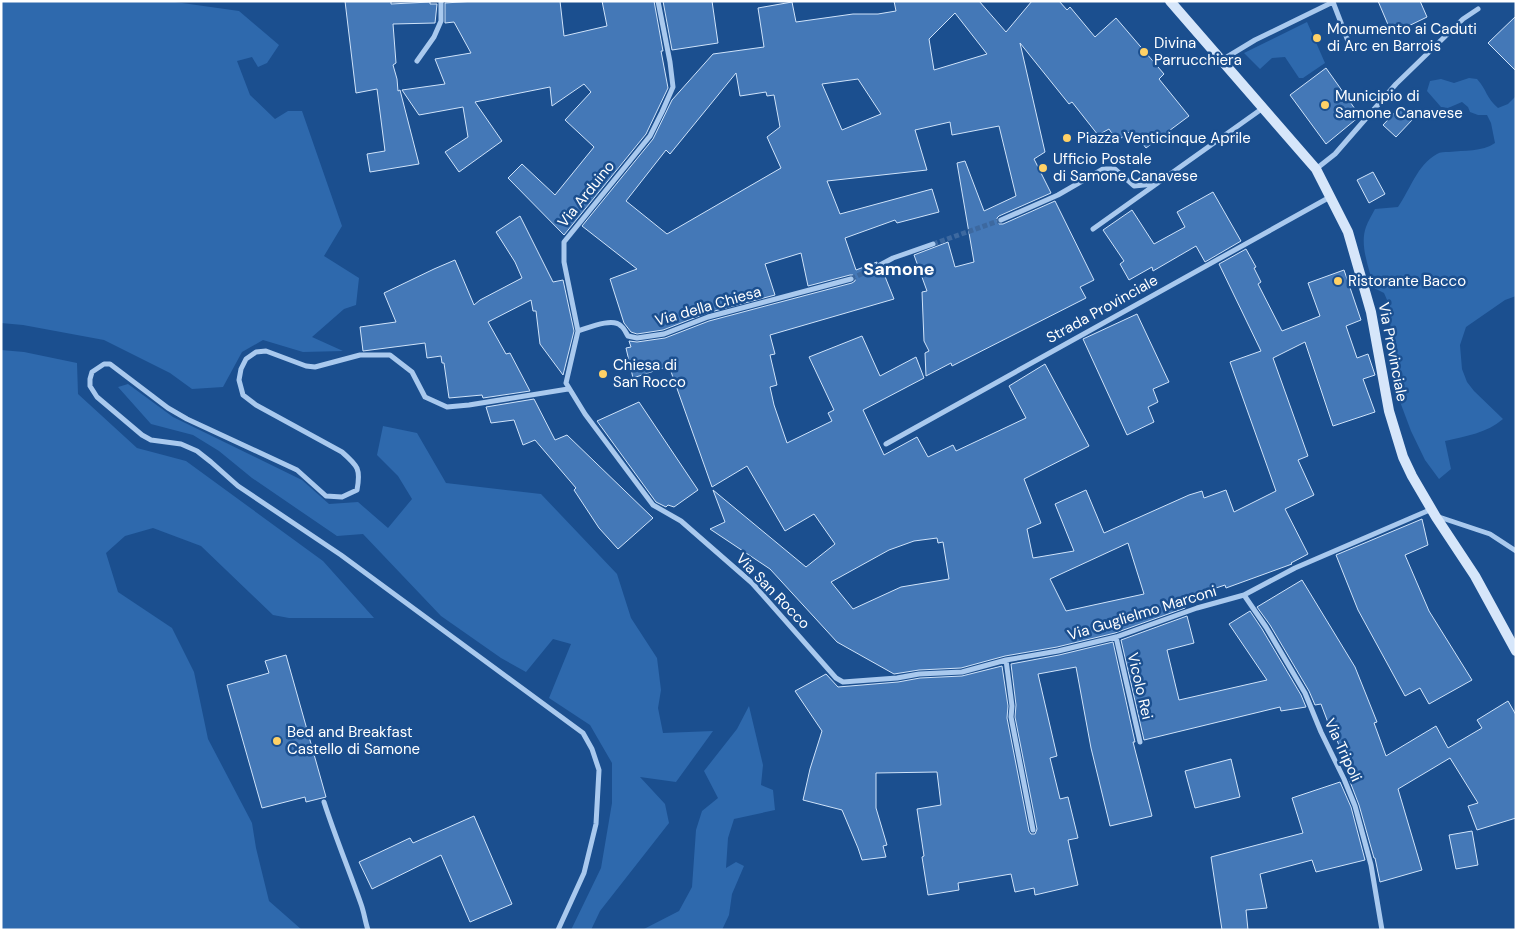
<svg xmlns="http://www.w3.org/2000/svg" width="1517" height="931" font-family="'DM Sans',sans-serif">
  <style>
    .green { fill: #2e69ad }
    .building { fill: #4478b7; stroke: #cfe3fa; fill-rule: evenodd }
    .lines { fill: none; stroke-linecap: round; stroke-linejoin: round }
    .street-tunnel { stroke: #3d69a0; stroke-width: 5; stroke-dasharray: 5 2.5; stroke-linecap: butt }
    .street { stroke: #a9c9ee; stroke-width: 5 }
    .secondary { stroke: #d6e6fa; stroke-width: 10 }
    .poi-dot { fill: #ffd166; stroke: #1b4f8f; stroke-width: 2 }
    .labels { text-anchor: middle; stroke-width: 5; stroke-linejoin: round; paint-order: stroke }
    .poi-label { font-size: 15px; fill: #fff; stroke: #1b4f8f; text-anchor: start }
    .street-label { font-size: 15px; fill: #fff; stroke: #1b4f8f }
    .quarter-label { font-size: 18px; font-weight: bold; fill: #fff; stroke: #1b4f8f }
  </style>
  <rect width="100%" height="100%" fill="#1b4f8f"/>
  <path class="green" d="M1,1H168L239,11L279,45L267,63L258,67L252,57L237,61L250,95L275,119L288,111H302L342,226L324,256L359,278L356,305L344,309L312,337L343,351L303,352L263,340L242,352L223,387L192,389L170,373L104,340L23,325L1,323Z
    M1307,22L1325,63L1303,78H1299L1285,57L1272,58L1260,69L1244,53Z
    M1469,78L1477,79C1487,90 1486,98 1498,108L1508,104L1516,96V296L1505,300L1466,327L1460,345L1462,369L1467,382L1474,391L1503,419C1487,433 1466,436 1445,441L1451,469L1439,479L1425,460L1411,431L1399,399L1390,322L1391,309L1384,293L1374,288C1370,270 1359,246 1366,227C1368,221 1372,215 1375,209L1398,207C1410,190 1417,165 1437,154C1440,152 1445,152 1449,152C1464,150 1482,152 1495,143L1491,123L1487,115H1478L1470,112L1468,107L1462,102L1448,108L1441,107L1427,91L1430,81L1441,79L1454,83Z
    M1,350L24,352L77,363L78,394L137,448L186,461L323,561L374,618H289L273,615L201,546L153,528L125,536L106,553L118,592L172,628L194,672L208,739L252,823L256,848L269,901L302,930H1Z
    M128,384L173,417L302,480L329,504L358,502L388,528L412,499L398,476L377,455L383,426L417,433L446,483L541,494L617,574L631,618L657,658L661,690L658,708L663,733L713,731L676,782L640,777L665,804L669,823L600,911L591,930H571L601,868L612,803V763L590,725L549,698L571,644L553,639L526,672L501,658L441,616L363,534L337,536L252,478L219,451L193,435L151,424L118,387Z
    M749,706L763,765L761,785L773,790L775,810L734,819L728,838L726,868L736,862L744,866L732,894L729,915L722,930H642L679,911L692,887L696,830L702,811L718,798L704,771L737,729Z"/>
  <path class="building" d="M345,1H391V4L430,2V4H437L435,23L393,24L396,63L393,65L397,79L398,91L400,90L419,164L370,172L367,154L385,151L377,89L356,93Z
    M475,1H560L564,36L607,26L602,1H654L663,51H661L668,88L646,134L564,235L508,178L522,164L555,195L594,147L565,120L591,92L584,84L552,106L550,87L475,102L502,141L459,172L445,152L468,137L463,107L419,115L402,90L445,84L435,59L471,53L454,22L445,23V3Z
    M663,1H712L718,43L672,50Z
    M894,1H979L1006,32L1032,1H1059L1067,10L1070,7L1095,37L1116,18L1164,74L1159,79L1189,116L1146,148L1132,130L1117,141L1109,129L1098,135L1072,102L1069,104L1020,43L1045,152L1034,159L1051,193L999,216L997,218V221L999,224H1003L1055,201L1094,280L1080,287L1086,298L952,366L951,363L926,376L925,353L929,351L924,341L922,292L927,291L914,255L948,242L955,267L974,262L957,163L965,161L984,211L1016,196L999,126L952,135L950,122L915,130L927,170L827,181L840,214L932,189L939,212L897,223L895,220L845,238L856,270L877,262L876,267L878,269H882L894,299L770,335L775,354L770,355L777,385L770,387L774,405L787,443L832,421L828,413L834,410L809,357L862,336L880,376L916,357L924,378L863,410L884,455L917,437L928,457L953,445L956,451L1026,418L1009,386L1045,364L1089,446L1024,479L1041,523L1027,529L1033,558L1074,551L1055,504L1086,490L1104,533L1189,495L1202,491L1204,498L1226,490L1234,512L1276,491L1230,362L1261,351L1219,264L1246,249L1256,267L1254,268L1261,282L1258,284L1282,331L1320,316L1308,283L1344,270L1361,320L1346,326L1357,358L1368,354L1375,375L1363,379L1375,412L1333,426L1305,342L1273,358L1308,456L1298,460L1314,495L1285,509L1308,554L1291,563L1292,564L1226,588L1225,585L1183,599L1185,608L1115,633L1057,647L1005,656L961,668L919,670L894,674L837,642L770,569L710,529L725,522L713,490L806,567L835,544L814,514L785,531L747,466L712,487L669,366L633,378L626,348L631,347L629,341L637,342L665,338L709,321L852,283L855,281V277L853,275H850L808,286L801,253L765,264L775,295L707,313L663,330L637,334L631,332L624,323L610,279L637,269L582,226L653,139L672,100L713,54L764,47L758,8L792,2L796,22L853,14H878L896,11ZM955,13L987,54L934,70L929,39ZM736,73L740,96L766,92L767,96L774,95L780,127L767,137L781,168L667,234L626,201L666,150L670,154ZM858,79L881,114L842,130L822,84ZM937,538L938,543L943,542L949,579L901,587L853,609L831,582L889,550L914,541ZM1128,543L1144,594L1066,611L1050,579Z
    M1378,1H1420L1427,17L1392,34Z
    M1516,16V71L1488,43Z
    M1326,68L1360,116L1326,144L1290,95Z
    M1400,107L1413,119L1396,137L1383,125Z
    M1373,172L1385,194L1369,203L1357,180Z
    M1213,192L1241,241L1205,262L1196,246L1153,271L1152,267L1129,280L1120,264L1124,261L1103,230L1132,210L1154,244L1185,227L1177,212Z
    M520,216L553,282L563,280L574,331L563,375L540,344L536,311H533L531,300L488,322L506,354L510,353L530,391L483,398L482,395L449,398L444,363H442L441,356L427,358L425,343L363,351L360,327L396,322L384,293L434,269L455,260L474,305L480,300L522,278L515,262L496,232Z
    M1137,314L1169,382L1153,389L1158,402L1148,407L1154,422L1127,435L1083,339Z
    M534,399L555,440L567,435L653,518L618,549L599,528L574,490L576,488L535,440L523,445L514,420L491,423L486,407Z
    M639,402L698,490L674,507L668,505L666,507L656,502L597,421Z
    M1422,519L1428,545L1405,555L1429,611L1472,680L1429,704L1420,688L1405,696L1358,610L1336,555Z
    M1302,580L1355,667L1377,722L1374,723L1386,756L1436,726L1448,748L1482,728L1477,720L1508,701L1516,715V818L1477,830L1468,806L1478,803L1450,758L1398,789L1422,870L1380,882L1375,858H1374L1359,805L1349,779L1351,778L1337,740L1335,741L1321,704L1315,705L1309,691L1270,625L1257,607Z
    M1250,611L1262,629L1301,695L1306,707L1281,711L1280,707L1144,740L1121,640L1187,616L1194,643L1167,650L1179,700L1267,680L1229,624Z
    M1113,642L1135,742H1133L1152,816L1110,826L1091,748L1076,667L1038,674L1057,756L1050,758L1060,799L1068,797L1078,838L1068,840L1078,885L1035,895L1034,888L1015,892L1011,874L958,883L959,890L928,895L922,857L924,856L917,809L941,805L937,772L876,773V808L887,845L883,846L886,857L862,860L858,848L842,810L803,800L810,769L822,731L795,691L826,674L838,687L898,682L920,678L962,676L1002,666L1008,706L1007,718L1029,831L1031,834H1035L1037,829L1015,717L1016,705L1011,664L1059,655Z
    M286,655L326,797L306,802L305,797L262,808L227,685L269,673L265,661Z
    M1231,759L1240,797L1195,808L1185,771Z
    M1340,782L1351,807L1365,860L1316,872L1312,860L1260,874L1267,908L1246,910L1248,930H1222L1211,857L1303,833L1292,798Z
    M474,816L512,904L470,922L441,855L372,889L359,862L410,838L413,843Z
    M1472,831L1478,865L1456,869L1449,835Z"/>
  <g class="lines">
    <path class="street-tunnel" d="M933,244L1001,220
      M851,279L880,265"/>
    <path class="street" d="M658,1L670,62L673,87L662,112L650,136L564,242V262L578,331L566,383L585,414L653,505L681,521L752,583L836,678L843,682L897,678L919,674L962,672L1006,660L1058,651L1116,637L1197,608L1244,595L1295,568L1432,509
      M1222,60L1255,40L1333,2L1348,41
      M417,61L434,37L441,21V1
      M1316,169L1335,154L1396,84L1463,19L1478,9
      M1001,220L1058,195L1103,169H1115L1134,186L1154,184
      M1093,229L1263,108
      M880,265L893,258L933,244
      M578,331C588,328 613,317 621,326C624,328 626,333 628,336L637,338L664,334L708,317L851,279
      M886,444L1330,197
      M1439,517L1490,534L1516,551
      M1244,595L1266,627L1305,693L1321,732L1344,779L1355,806L1371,865L1382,930
      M1116,637L1140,742
      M1006,660L1012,706L1011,717L1033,830
      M324,802C335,836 349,870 361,904C364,912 365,921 368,930
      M558,930L584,873L596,824L599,770L592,749L583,733L341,555L238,486L211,462L197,451L181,444L151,440L142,435L97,397L90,386V379L92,372L104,364H110L168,408L187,419L297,470L326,496L342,497L357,490C361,469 358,466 342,452L256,405L243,395L239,380L241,369L246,359L256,352L266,351L306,366L315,367L360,355H390L412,372L425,397L447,407L469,405L568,389"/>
    <path class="secondary" d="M1170,1L1316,169L1348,232L1371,312L1389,411L1403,457L1412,476L1436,517L1475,576L1516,651"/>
  </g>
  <g class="poi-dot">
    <circle cx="1317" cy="38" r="5"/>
    <circle cx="1144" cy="52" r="5"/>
    <circle cx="1325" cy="105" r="5"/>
    <circle cx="1067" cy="138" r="5"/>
    <circle cx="1043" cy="168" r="5"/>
    <circle cx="1338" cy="281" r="5"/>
    <circle cx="603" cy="374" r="5"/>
    <circle cx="277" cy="741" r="5"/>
  </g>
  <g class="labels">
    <g class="poi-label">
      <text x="1327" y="34">Monumento ai Caduti<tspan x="1327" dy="17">di Arc en Barrois</tspan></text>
      <text x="1154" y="48">Divina<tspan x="1154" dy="17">Parrucchiera</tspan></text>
      <text x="1335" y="101">Municipio di<tspan x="1335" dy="17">Samone Canavese</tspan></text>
      <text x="1077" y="143">Piazza Venticinque Aprile</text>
      <text x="1053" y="164">Ufficio Postale<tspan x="1053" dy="17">di Samone Canavese</tspan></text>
      <text x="1348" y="286">Ristorante Bacco</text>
      <text x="613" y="370">Chiesa di<tspan x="613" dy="17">San Rocco</tspan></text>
      <text x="287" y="737">Bed and Breakfast<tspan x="287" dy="17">Castello di Samone</tspan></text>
    </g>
    <g class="street-label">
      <text transform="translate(586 194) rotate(-51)" y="5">Via Arduino</text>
      <text transform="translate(708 306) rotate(-16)" y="5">Via della Chiesa</text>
      <text transform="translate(1102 309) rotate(-29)" y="5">Strada Provinciale</text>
      <text transform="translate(1393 352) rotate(79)" y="5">Via Provinciale</text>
      <text transform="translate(773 591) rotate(46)" y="5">Via San Rocco</text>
      <text transform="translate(1142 613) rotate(-17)" y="5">Via Guglielmo Marconi</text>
      <text transform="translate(1140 686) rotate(77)" y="5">Vicolo Rei</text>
      <text transform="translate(1343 750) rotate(65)" y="5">Via Tripoli</text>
    </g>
    <g class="quarter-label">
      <text x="899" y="275">Samone</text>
    </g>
  </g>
  <rect width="1517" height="931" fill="none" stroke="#ffffff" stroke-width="5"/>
</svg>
